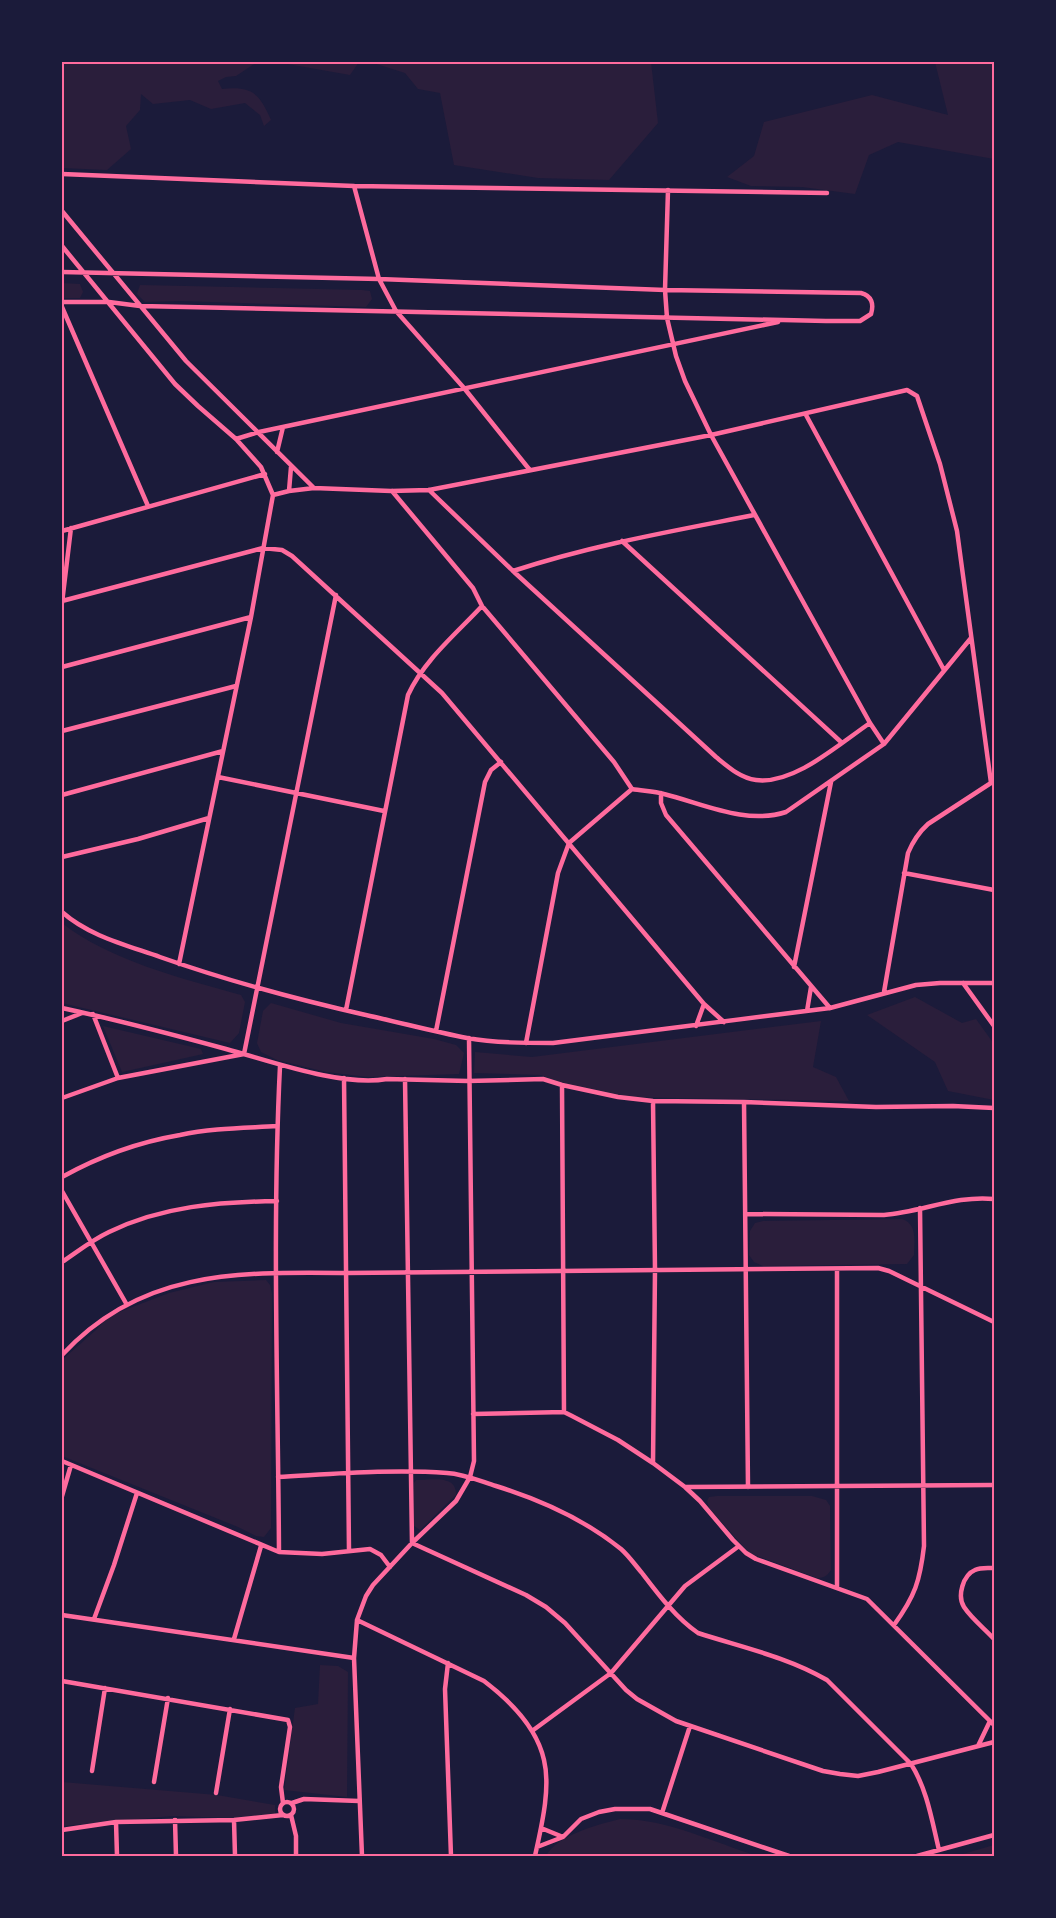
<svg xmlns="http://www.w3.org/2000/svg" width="1056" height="1918" font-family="'Noto Sans',sans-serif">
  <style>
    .green { fill: #2a1e3b }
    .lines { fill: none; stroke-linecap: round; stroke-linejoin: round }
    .minor { stroke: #ff6b9d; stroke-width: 4.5 }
    .neatline { fill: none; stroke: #ff6b9d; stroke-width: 2 }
  </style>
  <rect width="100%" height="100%" fill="#1b1b3a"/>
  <path class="green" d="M62,62H257L236,76L226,77L218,81L222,89C252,86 259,93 271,120L264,126L260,115L245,103L211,109L190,100L153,104L141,94L140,110L126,126L131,149L107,170L62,168Z
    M276,62H359L350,75Z
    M370,62H651L658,123L609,180L538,178L454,165L440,93L418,89L405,73Z
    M935,62H994V159L898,142L869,155L855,194L802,187L751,186L727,177L754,156L764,122L872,95L948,115Z
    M62,283L80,284L83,292L80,298H62Z
    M140,285L362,290L370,291L372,299L366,307L180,301L145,302L137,294Z
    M62,923C108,960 184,979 241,995L245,1002L239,1033L230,1043L62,1003Z
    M915,997L962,1023L976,1019L994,1044V1100L948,1091L935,1062L867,1015Z
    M271,1003L341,1023L434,1039L456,1045L464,1053L459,1074L368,1077L326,1072L277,1060L261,1052L257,1043L263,1011Z
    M821,1021L813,1067L836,1077L849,1101L618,1097L562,1084L541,1075L474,1073L475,1052L532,1057Z
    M103,1026L201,1049L203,1054L122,1072Z
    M902,1219C918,1224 914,1242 914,1255L907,1264L763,1266L754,1262L749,1255L750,1231L755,1223L763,1221Z
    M266,1280L270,1285L272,1294L271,1528L264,1537L256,1536L238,1527L62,1456V1360L96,1330L109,1316L169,1293L214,1282Z
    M416,1480C431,1480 457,1474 456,1495L420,1530L414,1526V1483Z
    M717,1496H812L826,1500L830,1506L831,1570C827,1576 824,1578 817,1578L749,1553L709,1508L707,1501L709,1497Z
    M320,1665L338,1666L348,1672L347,1797L284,1790L295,1708L318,1704Z
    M62,1782L217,1795L275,1805V1815L233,1818L172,1816L62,1826Z
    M620,1819C668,1819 712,1842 758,1856H546C557,1835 597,1825 620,1819Z
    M994,1845V1856H956Z"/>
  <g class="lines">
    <path class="minor" d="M62,174L354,186L827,193
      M354,186L379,279L396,311L464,388L529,469
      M668,190L665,290L667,318L676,356L685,381L711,435L870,723L884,744
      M62,211L186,361L314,488
      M62,246L175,384L198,406L236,439L261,467L273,495L289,491L291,467
      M62,272L379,279L665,290L861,293C872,296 874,304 871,314L860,321H826L140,306L109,302H62
      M62,307L148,506
      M806,415L944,670
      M236,439L259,432L778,322
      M277,452L283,427
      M429,490L513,571L716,757C727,766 740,778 756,780C794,785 839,744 870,723
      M289,491L314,488L391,491L429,490L711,435L907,390L917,396L940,464L957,531L991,783
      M392,491L473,588L482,606L614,762L632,789
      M62,531L265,474
      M622,541L841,742
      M513,571C592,545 673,531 754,515
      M62,601L263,548L282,550L292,556L442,693L704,1004L724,1022
      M62,603L71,528
      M62,667L251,617
      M62,731L236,686
      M218,777L384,811
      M632,789C643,791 654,791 664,794C704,804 746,825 786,812L884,744L971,638
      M661,793V803L666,815L830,1008
      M62,795L223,751
      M62,857L138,839L209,818
      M904,873L994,890
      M62,912C89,936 126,945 160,957C228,981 299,1000 370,1016C402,1023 435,1032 467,1038C495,1043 525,1043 553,1043L830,1008L916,985L940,983H994
      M179,964L251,617L273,495
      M794,967L831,782
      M963,983L994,1026
      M884,992L908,853C913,841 918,833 928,824L994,781
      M62,1008C117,1020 171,1034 226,1049C271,1061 341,1087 387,1079L468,1081L543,1079L562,1085L618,1097L653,1101L744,1102L876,1107L953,1106L994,1108
      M346,1010L408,695C424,660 457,633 482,606
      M807,1011L811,987
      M93,1014L118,1078
      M62,1021L82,1013
      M696,1026L704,1004
      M436,1031L485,782L491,770L501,762
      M526,1043L558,873L569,843L632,789
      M344,1078L349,1551
      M405,1079L412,1543L526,1595L546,1607L565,1623L626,1690L637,1699L676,1721L823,1771L840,1774L858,1776L878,1772L994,1742
      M562,1085L564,1412
      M62,1098L118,1078L244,1054L336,595
      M653,1101L655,1270L653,1463
      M744,1102L748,1487
      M62,1177C98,1157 139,1142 180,1135C212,1128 245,1128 277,1126
      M62,1191L127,1305
      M745,1214L884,1215C922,1212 956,1195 994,1199
      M62,1262C77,1252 92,1240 109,1232C162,1206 219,1202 277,1201
      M837,1269V1587
      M62,1355C141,1269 239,1272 347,1273L878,1268L889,1271L994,1322
      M473,1414L564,1412L572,1416L618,1440L653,1463L685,1487L700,1501L733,1540L746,1553L756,1559L867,1599L994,1725
      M62,1461L279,1552L322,1554L370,1549L381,1555L390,1567
      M278,1477C334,1474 391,1469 447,1473C464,1474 480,1481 496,1486C541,1500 584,1519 621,1549C629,1556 635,1565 642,1573C658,1594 676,1618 698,1633C741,1647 788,1657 827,1680L911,1764C927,1789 932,1821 939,1850
      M685,1487L994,1485
      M62,1496L71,1465
      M279,1552C278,1390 272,1227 280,1066
      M994,1568C988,1568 981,1567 975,1570C963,1575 957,1596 964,1607C972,1619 985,1629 994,1639
      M62,1615L354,1658
      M94,1619L114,1565L137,1493
      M357,1620L484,1681C509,1700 537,1728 544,1760C551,1789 541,1828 535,1856
      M894,1625C915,1596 920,1581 924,1546L920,1208
      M234,1639L261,1546
      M448,1663L445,1689L451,1856
      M62,1681L288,1720L290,1727L281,1787L283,1803
      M532,1731L611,1673L685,1586L739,1546
      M978,1746L990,1721
      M92,1771L105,1688
      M154,1782L168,1698
      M216,1793L230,1709
      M280 1809a7 7 0 1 1 14 0a7 7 0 1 1-14 0Z
      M292,1803L304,1799L359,1801
      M662,1813L690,1726
      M291,1815L296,1836V1856
      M175,1820L176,1856
      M234,1820L235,1856
      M116,1822L117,1856
      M541,1828L563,1837
      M62,1830L116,1822L234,1820L283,1815
      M537,1847L563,1837L581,1819L599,1812L615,1809H650L789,1856
      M362,1856L354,1658L357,1620L366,1596L373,1585L412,1543L456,1501L470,1477L474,1461L469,1038
      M917,1856L994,1835"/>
  </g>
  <rect width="1056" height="1918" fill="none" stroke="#1b1b3a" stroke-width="126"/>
  <rect x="63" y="63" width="930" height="1792" class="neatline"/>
</svg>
